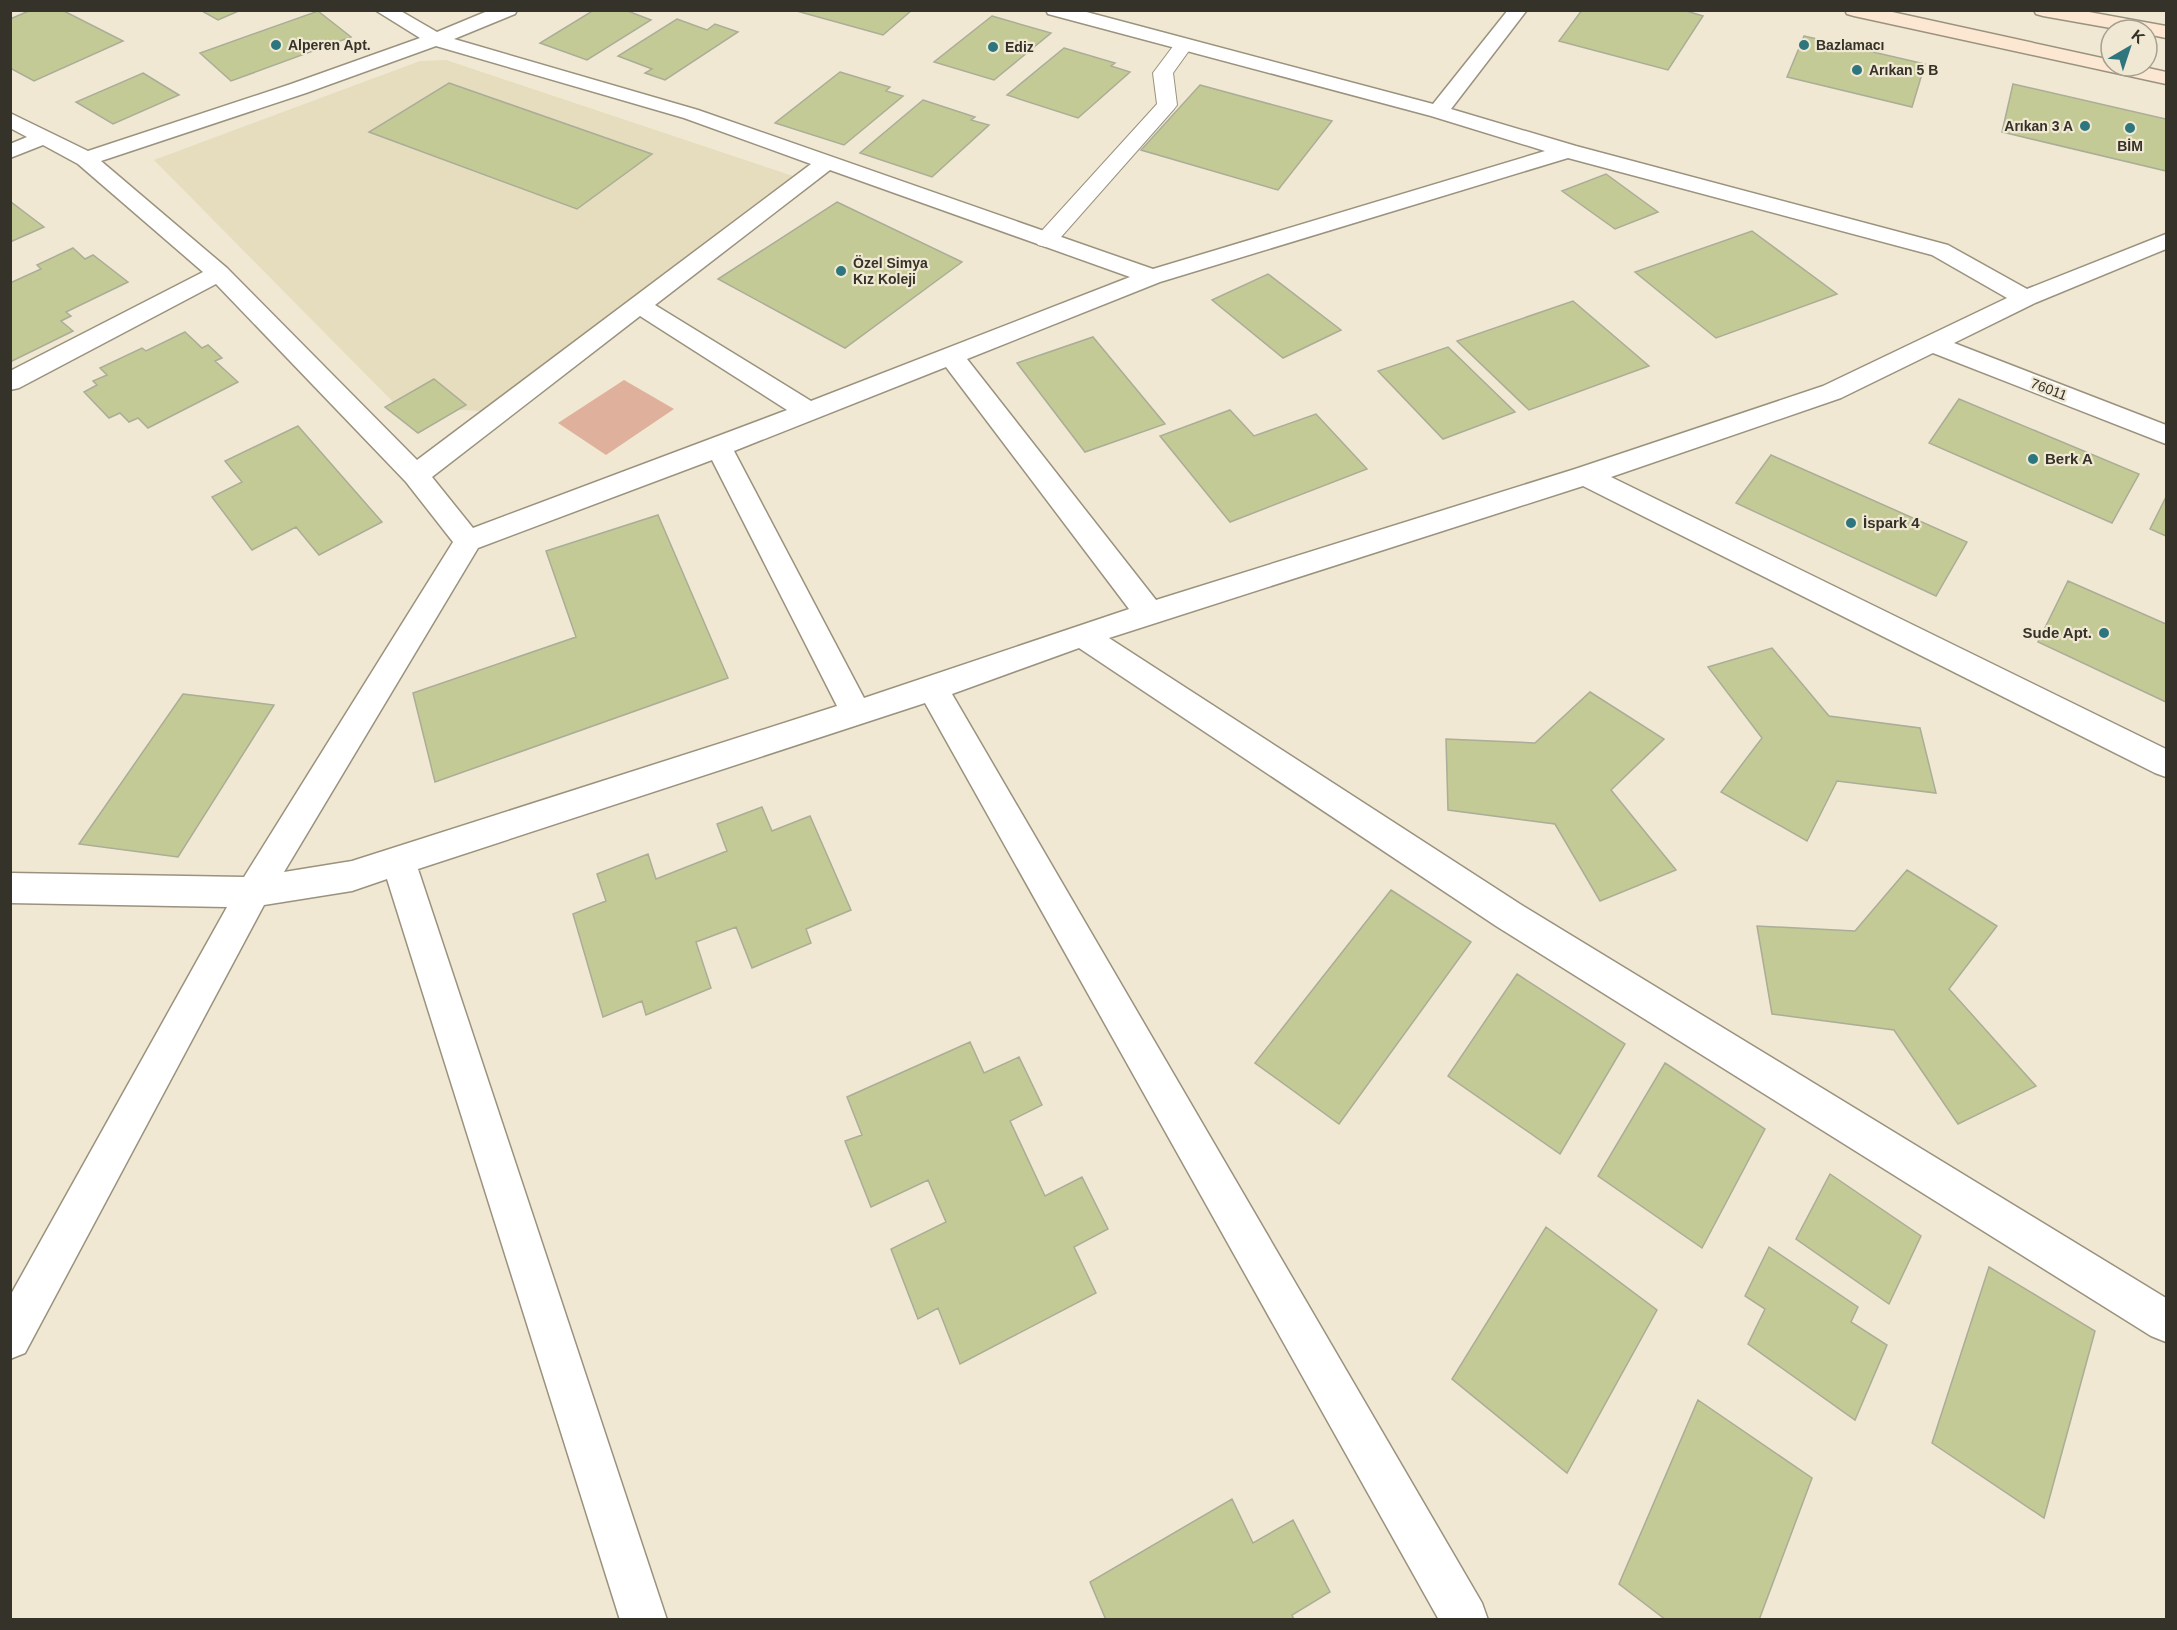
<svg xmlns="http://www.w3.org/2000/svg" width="2177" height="1630" font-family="Helvetica,sans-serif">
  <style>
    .built { fill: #e6dcbe }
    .green { fill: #dfb09c }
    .building { fill: #c4ca95; stroke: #aaad97; stroke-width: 1.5 }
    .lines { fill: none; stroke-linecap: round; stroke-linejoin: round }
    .service-casing { stroke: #9a927e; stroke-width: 2 }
    .minor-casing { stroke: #9a927e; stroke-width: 3 }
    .secondary-casing { stroke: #9a927e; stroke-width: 3 }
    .service { fill: #fff; fill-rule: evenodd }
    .minor { fill: #fff; fill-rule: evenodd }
    .secondary { fill: #fce8d2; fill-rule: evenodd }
    .poi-dot { fill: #2d767d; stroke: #f0e8d2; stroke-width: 2 }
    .labels { text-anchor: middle; stroke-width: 4.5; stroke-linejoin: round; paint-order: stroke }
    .far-poi-label { font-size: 14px; font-weight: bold; fill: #35322a; stroke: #f0e8d2; text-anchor: start }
    .far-street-label { font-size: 14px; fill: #35322a; stroke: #f0e8d2 }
    .poi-label { font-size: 15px; font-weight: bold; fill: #35322a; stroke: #f0e8d2; text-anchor: start }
  </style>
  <rect width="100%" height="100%" fill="#f0e8d2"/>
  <path class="built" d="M446,60L793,176L480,411L397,406L154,160L420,61Z"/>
  <path class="green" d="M624,380L674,409L606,455L558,423Z"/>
  <path class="building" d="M31,10H62L123,41L34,81L10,68V19Z
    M200,10H241L218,20Z
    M594,10H625L651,20L587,60L540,43Z
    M793,10H912L883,35Z
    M1582,10H1683L1703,16L1668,70L1559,41Z
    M318,11L351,37L231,81L200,53Z
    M992,16L1051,33L994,80L934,62Z
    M677,19L707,30L715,24L738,32L665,80L645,73L652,69L618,56Z
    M1804,36L1925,64L1912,107L1787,77Z
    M1064,48L1115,63L1111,66L1130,72L1078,118L1007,95Z
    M840,72L890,87L886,91L903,96L844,145L775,123Z
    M143,73L179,95L113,124L76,102Z
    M449,83L652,154L577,209L369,132Z
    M2013,84L2166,119V171L2002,132Z
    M1200,85L1332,121L1278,190L1141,150Z
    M923,100L975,117L971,120L989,125L932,177L860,153Z
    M1606,174L1658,212L1615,229L1562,191Z
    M10,202H11L44,227L10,242Z
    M837,202L962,262L845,348L718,279Z
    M1752,231L1837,294L1716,338L1635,272Z
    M73,248L85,259L93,255L128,282L66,312L71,316L61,321L73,331L10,362V283L41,269L37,265Z
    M1268,274L1341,330L1283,358L1212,300Z
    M1573,301L1649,366L1529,410L1457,341Z
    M185,332L202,348L208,345L222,358L215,361L238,382L148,428L138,418L129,422L120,413L109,418L84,392L97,385L93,381L107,375L100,368L142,348L146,351Z
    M1093,337L1165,424L1085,452L1017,363Z
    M1448,347L1515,412L1443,439L1378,371Z
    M434,379L466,405L418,433L385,407Z
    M1959,399L2139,474L2112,523L1929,443Z
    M1230,410L1254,436L1316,414L1367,469L1230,522L1160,436Z
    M298,426L382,522L319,555L296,527L252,550L212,497L242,482L225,461Z
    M1771,455L1967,542L1936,596L1736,503Z
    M2166,497V536L2150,529Z
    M658,515L728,678L435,782L413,693L576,637L546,551Z
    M2068,581L2166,624V702L2038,642Z
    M1772,648L1829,716L1920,728L1936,793L1837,781L1807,841L1721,792L1762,738L1708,667Z
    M1590,692L1664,739L1611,790L1676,870L1600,901L1555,824L1448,810L1446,739L1535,743Z
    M183,694L274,705L178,857L79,844Z
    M762,807L772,831L810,816L851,910L806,929L811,943L752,968L736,927L696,942L711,988L646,1015L642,1001L603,1017L573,914L606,901L597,874L648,854L656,879L727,851L717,824Z
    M1907,870L1997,926L1949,989L2036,1086L1958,1124L1894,1030L1772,1014L1757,926L1855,931Z
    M1391,890L1471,942L1339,1124L1255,1063Z
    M1517,974L1625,1044L1560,1154L1448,1076Z
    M970,1042L984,1073L1019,1057L1042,1105L1010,1121L1045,1196L1082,1177L1108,1229L1074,1247L1096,1293L960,1364L938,1308L918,1319L891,1249L946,1222L928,1180L871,1207L845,1141L862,1135L847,1097Z
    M1665,1063L1765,1129L1702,1248L1598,1176Z
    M1830,1174L1921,1236L1889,1304L1796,1239Z
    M1546,1227L1657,1310L1567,1473L1452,1379Z
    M1769,1247L1858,1307L1851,1322L1887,1345L1855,1420L1748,1344L1765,1309L1745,1296Z
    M1989,1267L2095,1331L2044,1518L1932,1443Z
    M1698,1400L1812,1478L1759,1620H1666L1619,1584Z
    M1232,1499L1253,1543L1293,1520L1330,1592L1292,1615L1294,1620H1106L1090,1582Z"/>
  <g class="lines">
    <defs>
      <path id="service" d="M1184,39L1191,41L1193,45L1173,73L1177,105L1174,109L1054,245L1046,247L1038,245L1035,240L1038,235L1157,104L1153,73L1177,41Z"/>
      <path id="minor" d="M375,10H399L437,32L490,10H517L515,14L454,39L698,110L1153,269L1545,151L1431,116L1048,14L1046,10H1079L1433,104L1508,10H1527L1451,109L1576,146L1948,245L2027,289L2166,234V249L2035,303L1954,343L2166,425V444L1933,353L1841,398L1611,477L2166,749V777L2155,773L1583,486L1109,638L1520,904L2166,1298V1342L2151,1336L1496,926L1079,648L952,694L1482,1603L1488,1620H1439L925,703L418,869L667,1620H620L387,879L352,891L264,905L25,1353L10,1359V1296L227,907L10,903V873L244,877L453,542L406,482L216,284L19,388L10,390V371L203,272L78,164L43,145L10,158V144L27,137L10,128V113L88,151L291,84L420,38ZM436,46L684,118L811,164L417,460L227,268L101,161L306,93ZM1568,158L1932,255L2007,298L1823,386L1575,469L1156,600L967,359L1160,282ZM830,170L1130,277L811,401L655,305ZM640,316L787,410L473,528L432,477ZM946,367L1129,609L864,698L734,451ZM712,460L837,706L352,861L284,872L478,548Z"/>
      <path id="secondary" d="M1845,10H1883L2111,60V66H2139L2166,72V84L1854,16L1847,14Z
        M2034,10H2078L2166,26V38L2147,34V30H2122L2043,16L2036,14Z"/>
    </defs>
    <use href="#service" class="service-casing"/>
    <use href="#minor" class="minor-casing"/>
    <use href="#secondary" class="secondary-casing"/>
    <use href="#service" class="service"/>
    <use href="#minor" class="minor"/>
    <use href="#secondary" class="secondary"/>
  </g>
  <g class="poi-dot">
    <circle cx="276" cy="45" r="6"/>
    <circle cx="1804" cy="45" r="6"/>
    <circle cx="993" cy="47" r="6"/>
    <circle cx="1857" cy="70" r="6"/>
    <circle cx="2085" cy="126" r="6"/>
    <circle cx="2130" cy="128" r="6"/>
    <circle cx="841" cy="271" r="6"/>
    <circle cx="2033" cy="459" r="6"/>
    <circle cx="1851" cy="523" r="6"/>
    <circle cx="2104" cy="633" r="6"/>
  </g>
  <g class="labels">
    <g class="far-poi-label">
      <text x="288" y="50">Alperen Apt.</text>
      <text x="1816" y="50">Bazlamacı</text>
      <text x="1005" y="52">Ediz</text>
      <text x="1869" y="75">Arıkan 5 B</text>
      <text x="2073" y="131" text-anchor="end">Arıkan 3 A</text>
      <text x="2130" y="151" text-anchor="middle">BİM</text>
      <text x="853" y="268">Özel Simya<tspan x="853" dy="16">Kız Koleji</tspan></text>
    </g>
    <g class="far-street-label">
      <text transform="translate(2049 389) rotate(21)" y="5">76011</text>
    </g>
    <g class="poi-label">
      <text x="2045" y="464">Berk A</text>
      <text x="1863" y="528">İspark 4</text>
      <text x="2092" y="638" text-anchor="end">Sude Apt.</text>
    </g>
  </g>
  <rect width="2177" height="1630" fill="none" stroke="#35322a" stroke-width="24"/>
  <g transform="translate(2129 48) rotate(39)"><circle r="28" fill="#f0e8d2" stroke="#a59f8f" stroke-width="1.5"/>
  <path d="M0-4.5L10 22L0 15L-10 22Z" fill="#2d767d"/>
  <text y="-9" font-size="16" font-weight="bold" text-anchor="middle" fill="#35322a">K</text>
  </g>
</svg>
